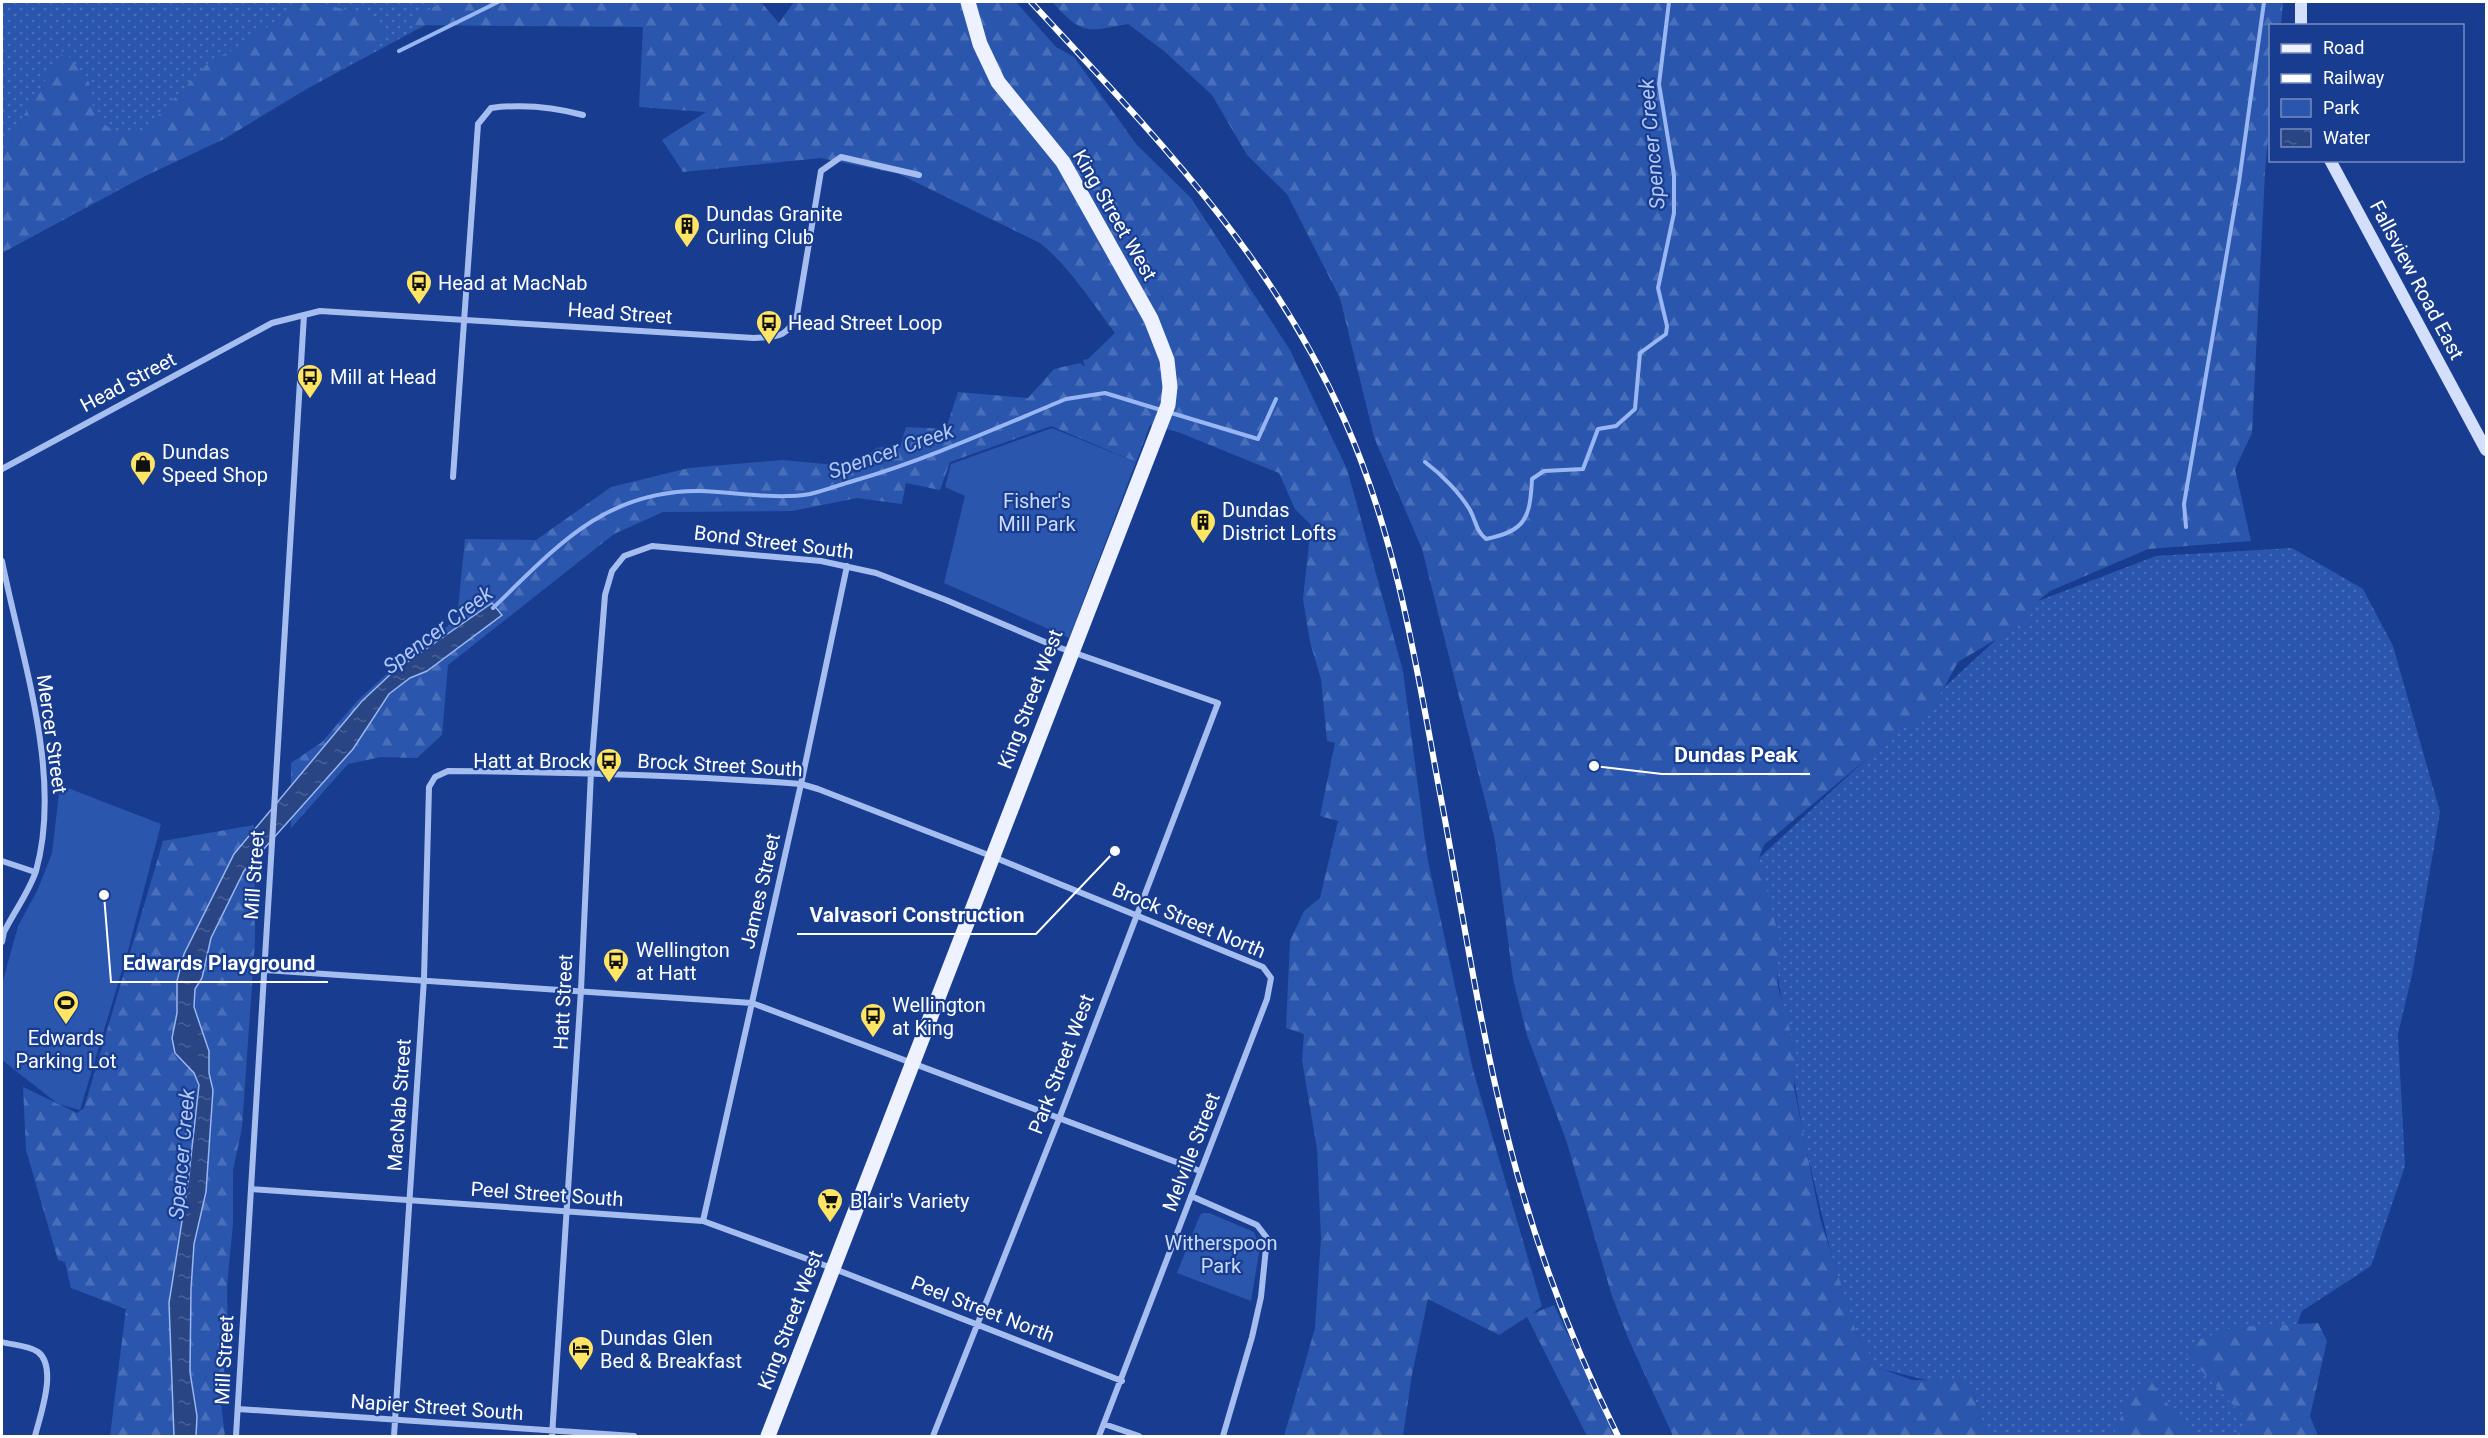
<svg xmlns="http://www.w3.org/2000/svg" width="2488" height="1438" font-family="Roboto,sans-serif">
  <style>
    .grass { fill: url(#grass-dots) }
    .forest { fill: url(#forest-firs) }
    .green { fill: #2a56ae }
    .water { fill: url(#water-ripples); stroke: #98b6f2; stroke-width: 1.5 }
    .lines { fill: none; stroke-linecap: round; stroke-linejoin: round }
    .stream { stroke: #98b6f2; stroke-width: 4 }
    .street { stroke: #a5beef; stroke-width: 6 }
    .secondary { stroke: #d3dffb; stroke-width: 12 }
    .primary { stroke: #eef2ff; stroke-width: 15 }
    .rail-casing { stroke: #fff; stroke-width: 6 }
    .rail { stroke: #183d90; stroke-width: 4; stroke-dasharray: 11; stroke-linecap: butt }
    .labels { text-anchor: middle; stroke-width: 4.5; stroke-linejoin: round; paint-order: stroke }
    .poi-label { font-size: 20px; fill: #fff; stroke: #183d90; text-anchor: start }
    .street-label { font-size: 20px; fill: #fff; stroke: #183d90 }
    .park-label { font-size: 20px; fill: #ccdbfb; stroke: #183d90 }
    .water-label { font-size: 21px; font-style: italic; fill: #b1c8f6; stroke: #183d90 }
    .leader { fill: none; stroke: #fff; stroke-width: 2 }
    .callout-dot { fill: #fff; stroke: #183d90; stroke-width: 2 }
    .callout-label { font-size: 21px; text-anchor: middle; font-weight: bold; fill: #fff; stroke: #183d90; stroke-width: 4.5; stroke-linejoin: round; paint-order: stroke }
  </style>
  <defs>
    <pattern id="grass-dots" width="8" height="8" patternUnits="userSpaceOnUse" patternTransform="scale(1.5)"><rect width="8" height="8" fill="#2a56ae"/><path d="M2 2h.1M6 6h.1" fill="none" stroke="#4a6fba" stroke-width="1.8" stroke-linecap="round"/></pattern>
    <pattern id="forest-firs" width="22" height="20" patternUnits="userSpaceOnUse" patternTransform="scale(1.5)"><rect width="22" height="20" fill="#2a56ae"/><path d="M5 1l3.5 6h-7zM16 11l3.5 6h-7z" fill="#4a6fba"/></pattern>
    <pattern id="water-ripples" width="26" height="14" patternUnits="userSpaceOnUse" patternTransform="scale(1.5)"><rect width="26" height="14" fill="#294583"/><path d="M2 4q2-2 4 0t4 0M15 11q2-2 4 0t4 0" fill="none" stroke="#496196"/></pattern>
  </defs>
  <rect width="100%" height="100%" fill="#183d90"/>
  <path class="grass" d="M2,2H468L2,253Z
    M2292,548L2363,589L2393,646L2440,812L2412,975L2398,1034L2405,1166L2371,1266L2302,1311L2255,1436H1987L1973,1392L1878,1368L1857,1335L1832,1257L1804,1140L1759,858L2038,601L2156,556Z"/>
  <path class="forest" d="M313,2L377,17L386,41L224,139L109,193L2,253V151L64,50L89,82L95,117L115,132L143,131L209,62L244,44L299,4Z
    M442,2H761L779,23L794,2H1016L1056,47L1074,57L1136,144L1191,198L1290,350L1347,469L1403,671L1427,856L1473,1070L1542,1306L1532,1314L1554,1305L1616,1436H1587L1527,1317L1499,1335L1428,1299L1412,1374L1403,1436H1284L1315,1328L1321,1238L1317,1149L1302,1060L1304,1034L1286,1028L1290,941L1304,911L1320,898L1338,821L1320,816L1335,743L1327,741L1321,679L1310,642L1303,599L1311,525L1295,509L1279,473L1178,432L1150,425L1136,462L1051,426L950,462L940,490L906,483L902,504L857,498L792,511L663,512L614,534L448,665L442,735L417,758L381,757L348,764L291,828V763L322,742L357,701L401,661L457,619L465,539L536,540L611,487L689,468L782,460L857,467L876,448L901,444L906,427L946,429L958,392L1028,398L1054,369L1080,363L1085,367L1083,360L1088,359L1115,333C1092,303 1070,267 1040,243L899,174L821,158L683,172L662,140L706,112L639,107L643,27L402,25Z
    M1052,2H2283L2281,25L2270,26V118L2265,172L2252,433L2235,469L2251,541L2148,549L2050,591L2038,601L2027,621L1958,662L1932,709L1918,723L1907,725L1764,845L1759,858L1781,946L1777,969L1778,987L1796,1051L1794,1087L1820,1218L1857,1335L1879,1368L1912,1380L1960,1381L1973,1392L1987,1436H1673L1629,1340L1612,1296L1566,1140L1527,1035L1513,979L1495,840L1422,549L1374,437L1340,298L1287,194L1247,155L1212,95L1164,51L1128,24C1085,32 1083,35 1052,2Z
    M254,825L255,941L242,1128L233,1170V1223L227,1286L228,1349L220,1395L225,1436H110L126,1309L71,1288L65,1262L58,1260L26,1150L23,1087L77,1113L84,1108L163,841Z
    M2318,1323L2327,1341L2310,1416L2318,1436H2237L2245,1418L2186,1354L2193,1342L2234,1327Z
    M2149,1379L2192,1436H2113L2128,1401Z"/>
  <path class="green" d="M1052,428L1136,462L1069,638L944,583L965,496L945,487L951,464Z
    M60,785L161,824L129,947L80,1110L58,1104L2,1060V984L18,926L38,889L52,853Z
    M1203,1213H1209L1254,1232L1260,1247L1251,1301L1177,1273L1200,1215Z"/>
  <path class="water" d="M492,603L502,615L427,671L410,678L389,694L353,749L244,871L211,938L202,978L195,989L194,1007L209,1051V1073L213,1090L206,1192L194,1244L191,1289L190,1372L197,1416L196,1436H174L169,1303L188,1183L199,1085L194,1073L175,1053L172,1038L177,1013V981L184,954L234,854L362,701L393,672Z"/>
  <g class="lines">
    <path class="stream" d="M399,51L498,2
      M1168,412L1258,439L1276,399
      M1425,462C1441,474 1460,493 1470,510C1476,521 1476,531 1486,539C1526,531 1530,518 1532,479L1544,471L1583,469L1598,429L1616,426L1635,409L1640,353L1666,334L1667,326L1658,288L1674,213V175L1659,84L1669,2
      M2186,527L2184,504L2239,182L2264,2
      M493,608C556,547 605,490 700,491C735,492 776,500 810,494C824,491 839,485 853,481C926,460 996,428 1066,399L1105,393L1161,410"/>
    <path class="street" d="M2,469L272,323L320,311L754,338C777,336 786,339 797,315L821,171L841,157L919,175
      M453,477L478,124L491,108C522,104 554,107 583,115
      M2,561C21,657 63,775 36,871C29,892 14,912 4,932L2,942
      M2,861L35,872
      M265,970L752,1003L1200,1171
      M251,1189L703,1221L832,1268L1122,1381
      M1191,1196L1257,1225L1267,1238L1261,1297L1252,1337L1223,1436
      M703,1221L801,784L847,566
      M2,1342C12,1345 28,1345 38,1352C58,1367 40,1416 35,1436
      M238,1409L634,1436
      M1104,1424L1139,1436
      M236,1436L304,315
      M394,1436L424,979L429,787L435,777L448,771C566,772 684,775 801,784L818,789L991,856L1263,967L1271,978L1267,999L1099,1436
      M552,1436L581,990L591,772L605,595L612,571L624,556L652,546L821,561L876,573L946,600L1052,645L1218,703L1059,1119L933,1436"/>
    <path class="secondary" d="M2301,26V2
      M2330,160L2486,450"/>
    <path class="primary" d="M768,1436L1168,405L1170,387L1167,360L1151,319L1063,162L998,82L980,44L968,2"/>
    <defs>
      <path id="rail" d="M1031,2C1152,133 1271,253 1344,419C1396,536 1416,663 1439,788C1461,902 1478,1018 1506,1131C1532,1237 1570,1339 1618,1436"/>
    </defs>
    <use href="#rail" class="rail-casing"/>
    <use href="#rail" class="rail"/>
  </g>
  <defs>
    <symbol id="building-pin" viewBox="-11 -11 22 30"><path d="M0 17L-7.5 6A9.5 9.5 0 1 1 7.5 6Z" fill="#ffe564" stroke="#183d90"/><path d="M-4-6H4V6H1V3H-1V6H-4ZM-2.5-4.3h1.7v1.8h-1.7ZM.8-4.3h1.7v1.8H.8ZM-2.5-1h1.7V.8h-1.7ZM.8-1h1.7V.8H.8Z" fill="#111"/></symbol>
    <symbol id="bus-pin" viewBox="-11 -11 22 30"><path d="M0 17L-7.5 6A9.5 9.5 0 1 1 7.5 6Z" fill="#ffe564" stroke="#183d90"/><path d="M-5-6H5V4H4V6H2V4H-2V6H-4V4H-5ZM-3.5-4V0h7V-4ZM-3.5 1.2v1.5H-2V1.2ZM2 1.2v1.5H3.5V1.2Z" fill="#111"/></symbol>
    <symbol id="shop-pin" viewBox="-11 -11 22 30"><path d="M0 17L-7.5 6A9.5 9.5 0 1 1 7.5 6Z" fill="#ffe564" stroke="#183d90"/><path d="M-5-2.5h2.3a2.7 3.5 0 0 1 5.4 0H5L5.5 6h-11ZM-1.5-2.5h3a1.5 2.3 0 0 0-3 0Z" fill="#111"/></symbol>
    <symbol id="stadium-pin" viewBox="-11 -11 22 30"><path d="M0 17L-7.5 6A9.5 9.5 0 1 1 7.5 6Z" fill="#ffe564" stroke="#183d90"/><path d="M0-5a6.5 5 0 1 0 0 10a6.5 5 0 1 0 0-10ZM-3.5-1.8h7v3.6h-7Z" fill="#111"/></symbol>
    <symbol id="supermarket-pin" viewBox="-11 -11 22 30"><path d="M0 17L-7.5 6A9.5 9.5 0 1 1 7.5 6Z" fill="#ffe564" stroke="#183d90"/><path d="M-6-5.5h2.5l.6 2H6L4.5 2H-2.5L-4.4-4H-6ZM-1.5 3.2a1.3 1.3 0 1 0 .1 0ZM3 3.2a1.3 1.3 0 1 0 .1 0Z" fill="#111"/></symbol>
    <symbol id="hotel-pin" viewBox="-11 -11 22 30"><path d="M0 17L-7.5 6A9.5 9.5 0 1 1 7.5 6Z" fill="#ffe564" stroke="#183d90"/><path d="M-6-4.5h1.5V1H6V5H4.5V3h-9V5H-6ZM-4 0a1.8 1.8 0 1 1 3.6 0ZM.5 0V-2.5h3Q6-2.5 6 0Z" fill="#111"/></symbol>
  </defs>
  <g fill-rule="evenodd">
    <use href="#building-pin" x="672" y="211" width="30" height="40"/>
    <use href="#bus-pin" x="404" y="268" width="30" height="40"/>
    <use href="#bus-pin" x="754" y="308" width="30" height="40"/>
    <use href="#bus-pin" x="295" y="362" width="30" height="40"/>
    <use href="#shop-pin" x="128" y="449" width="30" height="40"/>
    <use href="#building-pin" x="1188" y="507" width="30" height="40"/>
    <use href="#bus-pin" x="594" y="746" width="30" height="40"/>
    <use href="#bus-pin" x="601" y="946" width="30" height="40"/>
    <use href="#stadium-pin" x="51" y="988" width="30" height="40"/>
    <use href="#bus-pin" x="858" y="1001" width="30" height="40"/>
    <use href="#supermarket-pin" x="815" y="1186" width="30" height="40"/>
    <use href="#hotel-pin" x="566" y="1334" width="30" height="40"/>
  </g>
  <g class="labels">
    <g class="poi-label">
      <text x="706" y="221">Dundas Granite<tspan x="706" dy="23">Curling Club</tspan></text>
      <text x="438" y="290">Head at MacNab</text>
      <text x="788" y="330">Head Street Loop</text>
      <text x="330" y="384">Mill at Head</text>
      <text x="162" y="459">Dundas<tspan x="162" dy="23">Speed Shop</tspan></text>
      <text x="1222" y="517">Dundas<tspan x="1222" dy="23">District Lofts</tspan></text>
      <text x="590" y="768" text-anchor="end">Hatt at Brock</text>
      <text x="636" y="957">Wellington<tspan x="636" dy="23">at Hatt</tspan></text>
      <text x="892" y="1012">Wellington<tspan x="892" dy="23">at King</tspan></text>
      <text x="66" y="1045" text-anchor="middle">Edwards<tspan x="66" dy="23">Parking Lot</tspan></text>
      <text x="850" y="1208">Blair's Variety</text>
      <text x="600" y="1345">Dundas Glen<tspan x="600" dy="23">Bed &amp; Breakfast</tspan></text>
    </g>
    <g class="street-label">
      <text transform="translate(1115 215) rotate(60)" y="7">King Street West</text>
      <text transform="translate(2417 280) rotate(62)" y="7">Fallsview Road East</text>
      <text transform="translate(620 313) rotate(4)" y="7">Head Street</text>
      <text transform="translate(128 382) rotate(-28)" y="7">Head Street</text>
      <text transform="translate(774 542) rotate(7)" y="7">Bond Street South</text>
      <text transform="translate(1030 699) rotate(-69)" y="7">King Street West</text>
      <text transform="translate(52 734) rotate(82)" y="7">Mercer Street</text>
      <text transform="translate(720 765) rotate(3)" y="7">Brock Street South</text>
      <text transform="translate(254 875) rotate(-86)" y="7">Mill Street</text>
      <text transform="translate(760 891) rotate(-77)" y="7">James Street</text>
      <text transform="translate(1189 920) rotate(23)" y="7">Brock Street North</text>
      <text transform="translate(563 1002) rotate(-87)" y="7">Hatt Street</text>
      <text transform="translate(1061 1064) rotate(-69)" y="7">Park Street West</text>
      <text transform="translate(399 1105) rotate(-86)" y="7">MacNab Street</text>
      <text transform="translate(1191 1152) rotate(-69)" y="7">Melville Street</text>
      <text transform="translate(547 1194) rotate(4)" y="7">Peel Street South</text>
      <text transform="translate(983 1309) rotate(21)" y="7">Peel Street North</text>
      <text transform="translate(790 1320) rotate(-69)" y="7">King Street West</text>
      <text transform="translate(224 1360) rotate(-87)" y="7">Mill Street</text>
      <text transform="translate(437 1407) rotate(4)" y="7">Napier Street South</text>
    </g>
    <g class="park-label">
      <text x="1037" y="508">Fisher's<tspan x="1037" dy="23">Mill Park</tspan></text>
      <text x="1221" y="1250">Witherspoon<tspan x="1221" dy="23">Park</tspan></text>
    </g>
    <g class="water-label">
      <text transform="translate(1652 144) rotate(-95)" y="7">Spencer Creek</text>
      <text transform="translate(891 451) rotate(-19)" y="7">Spencer Creek</text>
      <text transform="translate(438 630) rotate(-37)" y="7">Spencer Creek</text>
      <text transform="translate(182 1154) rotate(-85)" y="7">Spencer Creek</text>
    </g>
  </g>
  <path class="leader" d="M1594 766L1662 774H1810M1115 851L1036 934H797M104 895L111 982H328"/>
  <g class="callout-dot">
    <circle cx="1594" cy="766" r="6"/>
    <circle cx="1115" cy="851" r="6"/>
    <circle cx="104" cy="895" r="6"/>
  </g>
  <g class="callout-label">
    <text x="1736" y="762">Dundas Peak</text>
    <text x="917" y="922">Valvasori Construction</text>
    <text x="219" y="970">Edwards Playground</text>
  </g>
  <rect width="2488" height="1438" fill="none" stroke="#ffffff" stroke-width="6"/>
  <rect x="2269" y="24" width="195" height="138" fill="#183d90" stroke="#748bbc" stroke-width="1.5"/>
  <rect x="2281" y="44" width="30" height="9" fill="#eef2ff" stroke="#748bbc" stroke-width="1.5"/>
  <text x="2323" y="54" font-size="18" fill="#ffffff">Road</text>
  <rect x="2281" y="74" width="30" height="9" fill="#ffffff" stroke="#748bbc" stroke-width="1.5"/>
  <text x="2323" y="84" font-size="18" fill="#ffffff">Railway</text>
  <rect x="2281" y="99" width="30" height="18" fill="#2a56ae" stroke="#748bbc" stroke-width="1.5"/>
  <text x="2323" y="114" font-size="18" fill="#ffffff">Park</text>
  <rect x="2281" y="129" width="30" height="18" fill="url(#water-ripples)" stroke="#748bbc" stroke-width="1.5"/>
  <text x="2323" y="144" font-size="18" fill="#ffffff">Water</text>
</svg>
